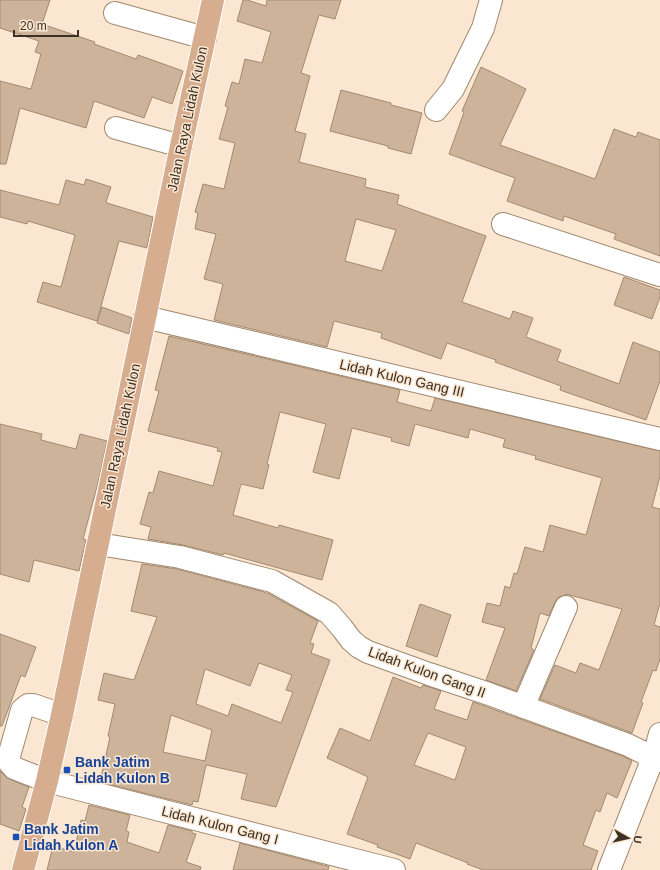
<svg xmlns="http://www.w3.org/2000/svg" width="660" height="870" font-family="Arial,sans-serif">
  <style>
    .building { fill: #cdb39a; stroke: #a28970; fill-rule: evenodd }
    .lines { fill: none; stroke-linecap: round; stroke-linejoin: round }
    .minor-casing { stroke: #9f886e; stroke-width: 24 }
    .major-casing { stroke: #fff; stroke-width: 24 }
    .minor { stroke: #fff; stroke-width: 22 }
    .major { stroke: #d6ad8e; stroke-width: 22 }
    .transit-dot { fill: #1a4fb4; stroke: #fbe7d1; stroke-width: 1.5 }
    .labels { text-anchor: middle; stroke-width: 3; stroke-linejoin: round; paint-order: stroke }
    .street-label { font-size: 14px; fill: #3a3025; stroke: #fbe7d1 }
    .transit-label { font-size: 14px; font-weight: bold; fill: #164399; stroke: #fbe7d1; text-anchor: start }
  </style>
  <rect width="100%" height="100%" fill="#fbe7d1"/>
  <path class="building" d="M0,0H50L42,24L95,42L94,44L136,59L138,55L183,71L172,104L152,97L144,118L94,101L86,128L20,108L6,164H0V81L31,89L41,54L35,52L39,41L0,28Z
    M243,0H247L266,6L267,0H341L335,19L319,15L301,73L310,76L295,131L306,134L299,162L366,179L365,187L399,195L397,204L486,236L462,302L510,319L513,311L533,318L526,337L561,350L557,361L619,384L633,342L660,352V381L646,420L560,390L561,386L495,362L496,360L447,343L441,359L381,338L382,333L334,321L327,347L214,320L223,284L204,279L216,234L195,229L198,213L195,212L203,184L224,189L235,143L219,139L228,107L225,106L232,82L239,84L245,59L262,63L271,32L237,21ZM356,219L396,230L382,271L345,261Z
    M481,67L504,78L526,89L500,145L595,179L614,129L636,137L638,132L660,140V256L614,239L616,234L564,216L563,221L507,201L515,178L449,154L464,112L462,111Z
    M341,90L391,103V105L422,113L411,154L388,148V146L330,131Z
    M86,179L111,187L106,202L107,203L153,217L147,248L119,241L97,321L37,302L43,282L61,287L75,235L28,221L27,224L0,217V190L59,205L66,180L84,185Z
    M624,277L660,290V297L652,319L614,305Z
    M102,307L132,318L129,334L97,323Z
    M169,336L400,390L397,402L431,411L435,398L660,451V476L652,507L660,509V603L654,625L660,627V659L656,671L653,670L641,702L643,703L632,733L540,699L555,665L576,673L580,663L599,670L622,609L566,594L565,595L559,597L555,602L549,616L540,613L531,648L534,650L516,691L486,680L505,628L482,622L487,603L500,606L505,586L510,588L514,573L517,574L525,547L543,552L550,525L586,535L602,478L535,459L536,456L503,447L505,439L470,429L468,438L415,424L409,446L391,441L392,438L352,428L339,479L313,472L326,424L280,412L267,464L269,465L263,489L241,484L233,515L278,528L279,525L333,540L322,580L224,553L223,555L183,545L148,539L151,527L140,524L149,492L153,493L159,471L213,486L222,452L217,451L218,448L148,431L159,391L155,390Z
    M0,424L42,434L41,440L76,449L80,434L107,441L98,483L83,539L86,540L79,571L34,560L29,582L0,574Z
    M142,564L177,569L264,592L269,594L318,621L310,643L314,644L311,653L330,660L276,807L241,799L247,774L206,765L198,802L193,801L192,805L100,782L110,737L108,736L115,704L98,700L104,673L134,680L157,617L131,611ZM259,663L292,675L286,690L293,692L281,723L232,704L228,716L196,704L205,669L250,686ZM171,715L212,730L205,761L163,752Z
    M420,604L451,615L437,657L406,646Z
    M0,634L36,647L25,677L21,675L2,726H0Z
    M393,677L421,688L423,685L441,691L434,709L467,720L473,702L623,756L632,761L617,798L607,793L600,812L596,810L583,845L598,851L591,870H483L467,864L468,863L416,843L410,859L377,847L378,845L347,834L368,777L327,758L340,728L370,741ZM428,733L466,747L455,780L414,765Z
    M0,771L5,776L9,779L29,787L22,807L26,809L19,831L0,824Z
    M89,805L130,815L126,831L129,832L127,842L159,853L168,825L192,831V833L196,834L186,862L201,867L200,870H47L53,846L74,852L81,820L85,821Z
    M240,843L327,866H329L328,870H233Z"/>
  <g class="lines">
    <defs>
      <path id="minor" d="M115,13L205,38
        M436,110L453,89L483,28L491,0
        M116,128L181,146
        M503,224L660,275
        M145,317L660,439
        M98,544L180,557L272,581L329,613L342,628L351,640L359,647L368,652L429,674L489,694L628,745L660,761
        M523,707L566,607
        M62,715L33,705H28L22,710L9,756V762L14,768L47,781L394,870
        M609,870L653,758L660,734"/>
      <path id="major" d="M23,870L47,781L62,715L181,146L213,0"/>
    </defs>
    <use href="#minor" class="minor-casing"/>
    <use href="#major" class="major-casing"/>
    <use href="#minor" class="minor"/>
    <use href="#major" class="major"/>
  </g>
  <g class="transit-dot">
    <rect x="63" y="766" width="8" height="8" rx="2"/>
    <rect x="12" y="833" width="8" height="8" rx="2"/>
  </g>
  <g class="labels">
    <g class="street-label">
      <text transform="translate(187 119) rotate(-78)" y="5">Jalan Raya Lidah Kulon</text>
      <text transform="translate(402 378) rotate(13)" y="5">Lidah Kulon Gang III</text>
      <text transform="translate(120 436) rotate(-78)" y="5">Jalan Raya Lidah Kulon</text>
      <text transform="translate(427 672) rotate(20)" y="5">Lidah Kulon Gang II</text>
      <text transform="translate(220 825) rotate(14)" y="5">Lidah Kulon Gang I</text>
    </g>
    <g class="transit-label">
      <text x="75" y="767">Bank Jatim<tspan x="75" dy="16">Lidah Kulon B</tspan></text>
      <text x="24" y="834">Bank Jatim<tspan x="24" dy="16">Lidah Kulon A</tspan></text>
    </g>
  </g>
  <g transform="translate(628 838) rotate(98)" stroke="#fbe7d1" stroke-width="3" paint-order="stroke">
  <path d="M0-3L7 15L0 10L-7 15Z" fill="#3a3025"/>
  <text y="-6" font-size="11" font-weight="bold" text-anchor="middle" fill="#3a3025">U</text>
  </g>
  <path d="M14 30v6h64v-6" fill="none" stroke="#3a3025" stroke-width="2"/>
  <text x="20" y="30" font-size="12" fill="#3a3025" stroke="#fbe7d1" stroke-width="3" paint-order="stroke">20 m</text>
</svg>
